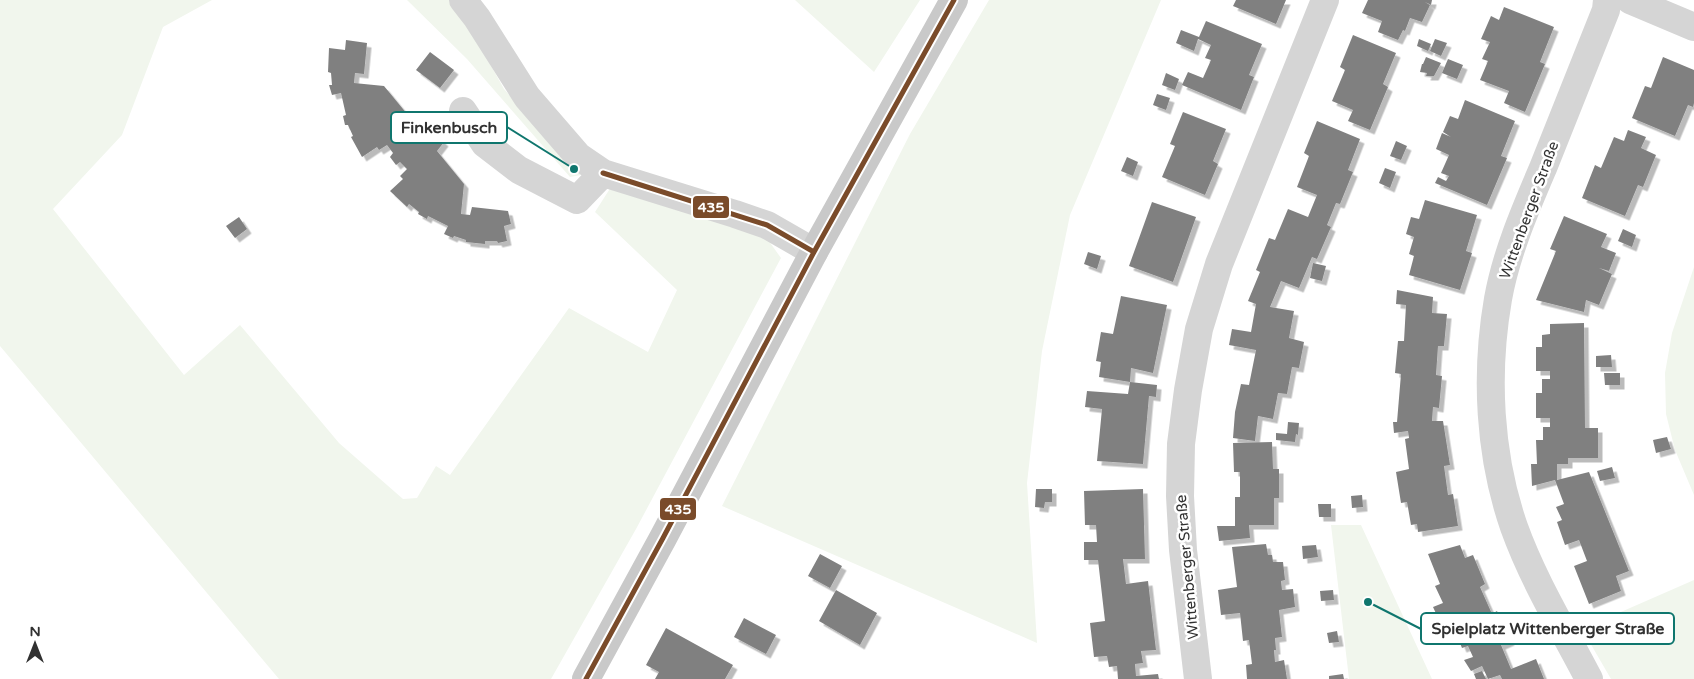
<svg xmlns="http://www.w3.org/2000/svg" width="1694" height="679" font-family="'Varela Round',sans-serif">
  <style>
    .green { fill: #f1f6ed }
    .building { fill: #808080; filter: url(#shadow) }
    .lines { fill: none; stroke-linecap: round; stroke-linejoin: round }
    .minor { stroke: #d5d5d5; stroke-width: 28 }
    .major { stroke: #c9c9c9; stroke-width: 28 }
    .bus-1-casing { stroke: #fff; stroke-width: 9 }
    .bus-1 { stroke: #7a4b2a; stroke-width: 5 }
    .labels { text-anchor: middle; stroke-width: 5; stroke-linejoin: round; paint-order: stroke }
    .street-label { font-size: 15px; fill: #313131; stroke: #fff }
    .leader { fill: none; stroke: #0f766e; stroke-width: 2 }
    .callout-dot { fill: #0f766e; stroke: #fff; stroke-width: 2 }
    .callout { fill: #fff; stroke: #0f766e; stroke-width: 2 }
    .callout-label { font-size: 16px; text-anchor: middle; font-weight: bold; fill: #313131 }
    .line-badge { stroke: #fff; stroke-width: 2 }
    .badge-label { font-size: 14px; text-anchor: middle; font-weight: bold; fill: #fff }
  </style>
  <defs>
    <filter id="shadow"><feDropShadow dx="4.5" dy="4.5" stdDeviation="0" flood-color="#0004"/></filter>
  </defs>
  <rect width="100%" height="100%" fill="#fff"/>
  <path class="green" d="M0,0H212L163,27L122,135L53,209L184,375L240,325L339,443L403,499L417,498L436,466L450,475L569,308L648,352L677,290L595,212L611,187L766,237L781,258L636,529L551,679H279L0,346Z
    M407,0H449L462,14L504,89L581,175L570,177L467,59Z
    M795,0H920L874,72Z
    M989,0H1161L1070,215L1042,351L1027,483L1037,643L722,506L910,134Z
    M1694,267V495L1675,450L1666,414L1665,373L1672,333Z
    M1361,525L1432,679H1349L1331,525Z
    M1694,580V679H1611L1582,629Z"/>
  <path class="building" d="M1236,0H1286L1276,24L1233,6Z
    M1368,0H1432L1431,5L1425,2L1430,5L1422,22L1410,18L1405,31L1403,30L1398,40L1378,32L1382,21L1362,13Z
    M1504,7L1554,27L1540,62L1545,64L1525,112L1504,103L1509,91L1480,80L1488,61L1482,59L1490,42L1481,39L1491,16L1499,20Z
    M1206,21L1262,44L1249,75L1254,77L1241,110L1182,85L1188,72L1203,78L1211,60L1205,58L1211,45L1198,39L1194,51L1176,43L1181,30L1199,37Z
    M1353,35L1396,53L1383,84L1388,87L1370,130L1348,121L1353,110L1332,101L1345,70L1340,67Z
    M1419,39L1431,44L1428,51L1417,46Z
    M1435,39L1447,43L1441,56L1430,51Z
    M346,40L367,43L364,74L355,73L354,83L384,86L412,120L422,114L428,126L427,127L433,134L434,133L444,142L437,151L464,184L461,214L470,215L472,207L508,211L511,224L504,226L507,241L498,243L497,241H485V244L466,242V240L454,236L453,238L444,234L448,226L428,216L427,219L418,214L419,212L409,204L407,207L390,191L403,179L400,176L407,169L400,162L396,165L390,157L393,153L387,145L379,150L377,147L362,157L351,137L353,136L348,125H345L343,116L346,115L341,93L332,95L329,85H332L331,73L328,72L329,48L345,50Z
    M430,52L454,70L440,88L416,70Z
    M1426,57L1441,63L1434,76H1426L1427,73L1420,72L1422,64H1423Z
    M1663,57L1694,70V103L1693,107L1688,105L1675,136L1632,118L1645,86L1651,88Z
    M1448,59L1463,65L1457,79L1442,73Z
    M1166,73L1179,79L1175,90L1162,85Z
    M1157,94L1170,98L1166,110L1153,105Z
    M1465,100L1515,121L1501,156L1507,158L1487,205L1435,183L1438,177L1446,181L1449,176L1441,173L1449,155L1436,149L1442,133L1451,137L1443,132L1450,116L1458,119Z
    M1183,112L1226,129L1213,161L1218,164L1205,195L1162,177L1175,146L1170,144Z
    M1317,121L1360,139L1348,170L1353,172L1340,204L1336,203L1327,225L1331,227L1317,259L1312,257L1299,288L1281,281L1270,307L1294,311L1289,338L1304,342L1299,368L1292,367L1287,394L1278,393L1273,419L1258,416L1255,441L1233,438L1235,412L1241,384L1249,385L1256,350L1229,345L1232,329L1251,332L1256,304L1248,301L1260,272L1256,270L1269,238L1275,240L1288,209L1308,217L1317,195L1297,187L1309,156L1304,153Z
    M1628,130L1646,137L1641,148L1656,155L1643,187L1638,185L1625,216L1582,198L1595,165L1601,168L1614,137L1624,141Z
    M1396,141L1407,146L1401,160L1390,156Z
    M1127,157L1138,162L1133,176L1121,171Z
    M1385,168L1396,172L1390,188L1379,183Z
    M1425,200L1477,215L1466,251L1472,253L1460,290L1409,275L1414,256L1409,254L1414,237L1406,234L1411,217L1419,219Z
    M1152,202L1196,217L1173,282L1129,266Z
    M1564,216L1607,234L1601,247L1616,253L1609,271L1599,268L1612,274L1599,305L1586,300L1584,312L1536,300L1556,251L1550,249Z
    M239,217L247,229L235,238L226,226Z
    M1623,229L1636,235L1632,247L1618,241Z
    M1088,252L1101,256L1097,269L1084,264Z
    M1313,263L1326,266L1322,281L1310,278Z
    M1397,290L1433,297L1432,313L1447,314L1444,346H1438L1436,375L1442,376L1439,408L1433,407L1432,421H1443L1450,465L1444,466L1448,495L1453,494L1458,526L1418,532L1417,524L1411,525L1407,502L1401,503L1396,472L1409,469L1405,439L1409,438L1408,431L1394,433L1393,422H1397L1401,374L1395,373L1398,341H1404L1406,305L1396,304Z
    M1121,296L1167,305L1153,373L1131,368L1130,382L1099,377L1101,362L1096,361L1101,332L1113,334Z
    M1584,323L1585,428H1598V458H1568V464H1557V480L1589,472L1629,571L1616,576L1621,591L1589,604L1574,566L1587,561L1579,540L1565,545L1557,522L1562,520L1556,507L1564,504L1555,480L1532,486L1531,464H1537L1536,440H1543V427H1550V418H1536V393H1542V379H1550V371H1536V347H1542V335L1550,334V324Z
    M1611,355L1612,367H1596V356Z
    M1604,373H1620V385H1605Z
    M1130,382L1157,385L1156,397L1149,396L1143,464L1097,461L1102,409L1085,407L1087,391L1128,394Z
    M1288,422L1299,423L1298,435L1296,434L1295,442L1276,440V433L1287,434Z
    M1667,437L1671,449L1656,453L1653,440Z
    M1272,442L1273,469H1279V498H1274V525H1249L1250,538L1219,541L1217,526H1235V497H1240V472H1234L1233,443Z
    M1612,467L1615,478L1600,481L1597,471Z
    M1036,489H1052V502H1045L1044,508L1035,507Z
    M1143,489L1145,559H1123L1126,584L1148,581L1152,616L1156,650L1141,651L1143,663L1135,664L1136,676L1158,674L1159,679H1118L1117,666L1109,667L1107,656L1094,657L1090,623L1105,621L1098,560H1084V542H1097L1096,525H1085L1084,491Z
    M1362,495L1363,507L1352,508L1351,496Z
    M1318,504H1331V517H1319Z
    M1266,544L1268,555H1272L1273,562H1283L1285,580L1281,581L1282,590L1293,589L1295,607L1279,610L1282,637L1275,638L1276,650H1274L1275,662L1284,660L1287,679H1247L1246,665L1252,664L1249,640L1243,641L1240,613L1221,615L1218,590L1237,587L1232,547Z
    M1316,545L1318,557L1303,559L1302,546Z
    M1460,545L1465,558L1473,555L1485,584L1480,587L1492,614L1497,611L1510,641L1501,645L1511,669L1536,659L1544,679H1502L1500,675L1488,679L1482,666L1471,671L1464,660L1473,657L1468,646L1462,648L1455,631L1446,635L1433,607L1443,603L1435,586L1440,584L1428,554Z
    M820,554L842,566L830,588L808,576Z
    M836,590L877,613L860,645L819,621Z
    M1333,590L1334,600L1321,601L1320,591Z
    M744,618L776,635L766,654L734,637Z
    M666,628L733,665L725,679H655L659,672L646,665Z
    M1337,631L1339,642L1329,643L1327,633Z
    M1482,671L1486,679H1476L1474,674Z
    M1343,674L1344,679H1329V676Z"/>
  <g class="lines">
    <path class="minor" d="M463,0L477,18L527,97L578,156L603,173L735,214L767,225L814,252
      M1630,0L1694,27
      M463,111L485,144L519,170L577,200L603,173
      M1198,679L1183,550L1180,496L1181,444L1188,390L1199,329L1219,264L1325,0
      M1589,679C1563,629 1533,580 1514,527C1489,455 1485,374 1498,299C1506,254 1525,210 1543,168C1564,115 1585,63 1606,10L1607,0"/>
    <path class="major" d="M586,679L663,538L814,252L954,0"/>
    <defs>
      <path id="bus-1" d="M603,173L767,225L814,252
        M586,679L663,538L814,252L954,0"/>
    </defs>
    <use href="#bus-1" class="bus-1-casing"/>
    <use href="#bus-1" class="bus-1"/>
  </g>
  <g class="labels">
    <g class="street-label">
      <text transform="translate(1529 210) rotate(-70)" y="5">Wittenberger Straße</text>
      <text transform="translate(1187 567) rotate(-95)" y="5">Wittenberger Straße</text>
    </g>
  </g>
  <path class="leader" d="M574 169L507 127M1368 602L1421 629"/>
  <g class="callout-dot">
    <circle cx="574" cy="169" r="5"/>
    <circle cx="1368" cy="602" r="5"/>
  </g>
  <g class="callout">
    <rect x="391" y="112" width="116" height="31" rx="5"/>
    <rect x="1421" y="613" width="253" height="31" rx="5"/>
  </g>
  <g class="callout-label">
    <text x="449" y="133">Finkenbusch</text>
    <text x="1548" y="634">Spielplatz Wittenberger Straße</text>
  </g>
  <g class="line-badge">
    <rect x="692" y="195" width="38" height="24" rx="5" fill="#7a4b2a"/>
    <rect x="659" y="497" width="38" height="24" rx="5" fill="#7a4b2a"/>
  </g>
  <g class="badge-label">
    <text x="711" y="212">435</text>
    <text x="678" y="514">435</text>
  </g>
  <g transform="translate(35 644)" stroke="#ffffff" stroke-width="4" paint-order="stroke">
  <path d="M0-4L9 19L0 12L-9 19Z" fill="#313131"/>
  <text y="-8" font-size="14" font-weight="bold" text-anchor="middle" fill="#313131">N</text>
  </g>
</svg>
